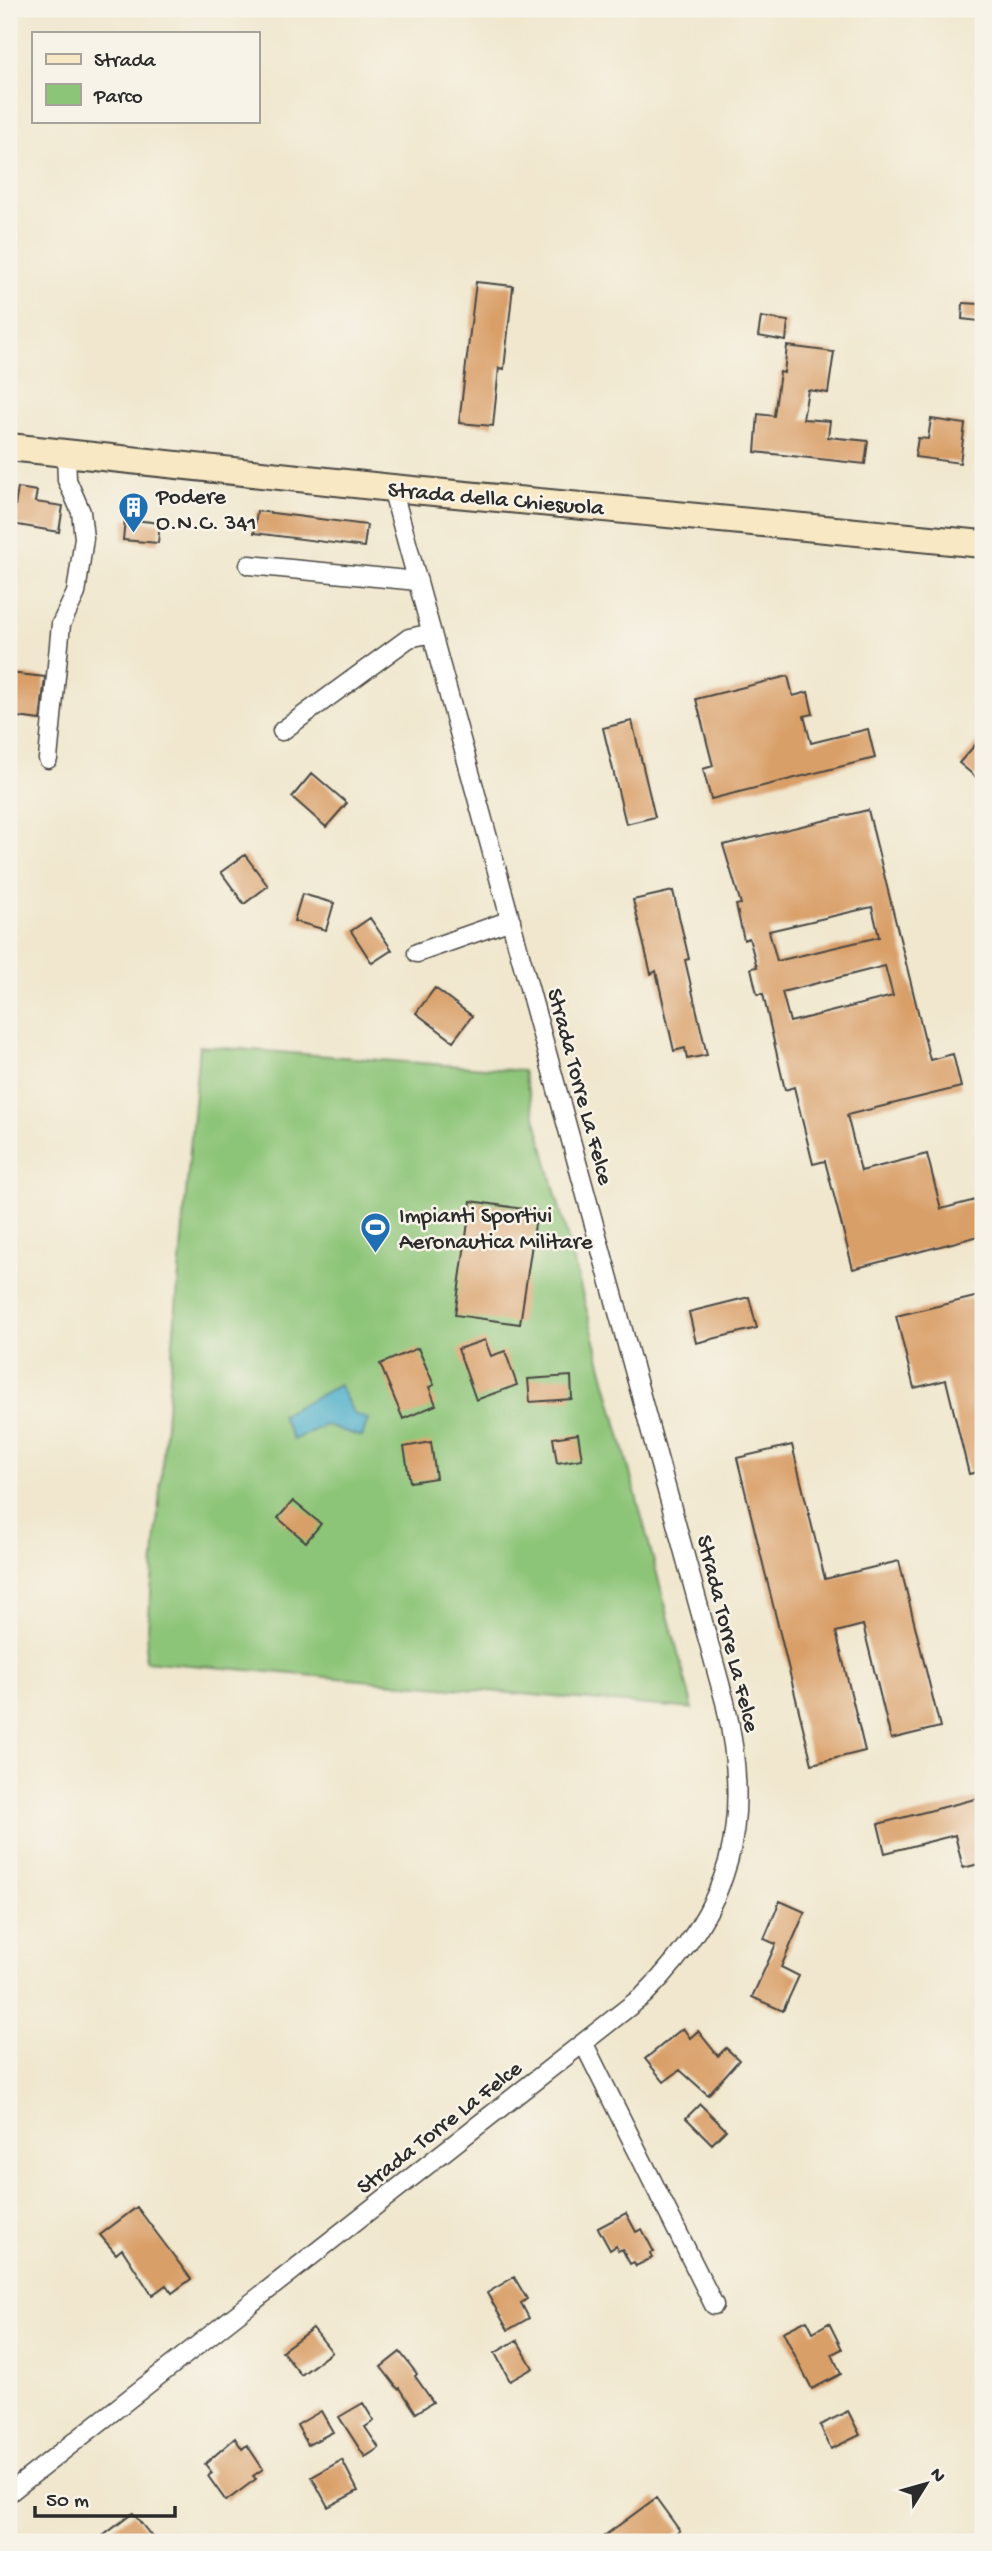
<svg xmlns="http://www.w3.org/2000/svg" width="992" height="2551" font-family="'Gochi Hand',sans-serif">
  <style>
    .green { fill: #8dc578; stroke: #5c7852; stroke-width: 2 }
    .water { fill: #4aadca; stroke: #3a6c7a; stroke-width: 2 }
    .building { fill: #d99f68; fill-rule: evenodd }
    .lines { fill: none; stroke-linecap: round; stroke-linejoin: round }
    .street-casing { stroke: #494743; stroke-width: 21 }
    .secondary-casing { stroke: #494743; stroke-width: 30 }
    .street { stroke: #fff; stroke-width: 18 }
    .secondary { stroke: #f8e8c3; stroke-width: 26 }
    .labels { text-anchor: middle; stroke-width: 5; stroke-linejoin: round; paint-order: stroke }
    .poi-label { font-size: 23px; fill: #2b2b2b; stroke: #f7f3e8; text-anchor: start }
    .street-label { font-size: 23px; fill: #2b2b2b; stroke: #f7f3e8 }
  </style>
  <rect width="100%" height="100%" fill="#f7f3e8"/>
  <filter id="ink" filterUnits="userSpaceOnUse"><feTurbulence type="fractalNoise" baseFrequency=".0143" numOctaves="2"/><feDisplacementMap in="SourceGraphic" scale="14" xChannelSelector="R" yChannelSelector="G"/><feConvolveMatrix kernelMatrix="1 2 1 2 8 2 1 2 1" color-interpolation-filters="sRGB"/></filter>
  <filter id="wash" filterUnits="userSpaceOnUse"><feTurbulence type="fractalNoise" baseFrequency=".00686" numOctaves="4" result="noise"/><feDisplacementMap in="SourceGraphic" scale="28" xChannelSelector="R" yChannelSelector="G"/><feGaussianBlur stdDeviation="1.57" result="paint"/><feColorMatrix in="noise" values="0 0 0 0 0 0 0 0 0 0 0 0 0 0 0 0 0 1.4 0 .05"/><feComposite in="paint" operator="in"/></filter>
  <g filter="url(#wash)">
    <rect width="100%" height="100%" fill="#f0e7ce"/>
    <path class="green" d="M199,1046L523,1071L693,1709L145,1661Z"/>
    <path class="water" d="M339,1385L354,1414L368,1419L362,1437L325,1425L293,1440L281,1415Z"/>
    <g id="blocks">
      <path class="building" d="M476,282L513,286L504,369L499,368L493,426L459,423Z
        M963,303L980,304L979,321L962,319Z
        M761,317L788,321L786,341L758,336Z
        M787,346L834,352L828,393L808,390L803,419L830,421L828,437L868,441L865,464L755,452L758,414L774,416L780,372L784,373Z
        M931,419L965,424L960,463L915,457L918,438L928,439Z
        M18,488L37,491L35,502L63,506L59,532L12,524Z
        M257,511L367,525L364,547L254,533Z
        M125,519L160,523L158,543L123,540Z
        M9,673L45,677L40,720L11,716Z
        M788,676L793,696L808,692L813,714L804,716L811,743L868,729L875,758L711,799L703,769L713,766L696,699Z
        M632,721L655,817L626,824L603,728Z
        M983,736V783L959,763Z
        M312,773L347,803L326,827L292,797Z
        M868,810L930,1060L953,1054L961,1087L847,1115L861,1171L927,1154L941,1209L983,1198V1235L853,1269L825,1161L813,1164L794,1087L785,1090L763,994H757L751,968L757,967L749,938L744,940L736,905L741,904L723,845ZM872,907L879,937L777,961L769,931ZM885,966L893,996L790,1022L782,992Z
        M245,855L268,886L244,904L221,872Z
        M673,891L689,959L685,960L707,1055L687,1059L685,1048L674,1051L656,971L651,974L633,900Z
        M302,894L334,903L326,930L294,921Z
        M370,918L392,950L372,963L351,931Z
        M435,988L472,1016L453,1041L416,1013Z
        M471,1201L537,1211L520,1324L455,1315Z
        M983,1295V1471L969,1474L946,1380L914,1388L896,1316Z
        M749,1297L757,1328L696,1343L689,1312Z
        M485,1340L491,1356L505,1351L517,1385L476,1400L458,1349Z
        M418,1348L434,1385L429,1387L436,1405L403,1419L380,1364Z
        M571,1376L572,1399L530,1402L528,1379Z
        M578,1434L582,1459L557,1463L553,1438Z
        M431,1442L436,1478L410,1482L404,1447Z
        M792,1445L825,1579L899,1561L940,1727L891,1739L863,1625L836,1632L865,1751L812,1764L737,1458Z
        M293,1501L321,1524L306,1542L278,1518Z
        M983,1797V1863L963,1868L955,1835L885,1853L878,1824Z
        M780,1901L805,1912L781,1967L799,1976L783,2011L752,1997L776,1944L764,1939Z
        M683,2028L690,2038L698,2031L718,2056L726,2048L739,2060L708,2095L680,2070L664,2082L645,2059Z
        M700,2104L726,2130L712,2144L686,2118Z
        M137,2207L191,2279L172,2293L166,2285L152,2295L122,2249L116,2254L100,2235Z
        M626,2213L636,2232L642,2229L654,2252L650,2253L652,2258L636,2266L634,2262L630,2264L622,2249L618,2251L616,2246L610,2250L598,2228Z
        M514,2277L527,2299L521,2303L529,2318L508,2330L487,2293Z
        M807,2320L813,2332L829,2323L842,2349L832,2354L841,2374L812,2389L783,2332Z
        M313,2328L332,2352L301,2375L282,2351Z
        M517,2340L533,2368L510,2381L495,2353Z
        M400,2352L417,2374L415,2376L433,2402L416,2413L400,2388L398,2389L381,2367Z
        M363,2403L374,2421L365,2427L379,2448L365,2457L339,2417Z
        M321,2411L333,2432L308,2445L297,2425Z
        M848,2411L860,2435L831,2449L820,2425Z
        M235,2438L242,2449L247,2445L263,2469L253,2476L256,2479L226,2501L208,2476L212,2473L205,2464Z
        M342,2460L358,2491L328,2507L312,2477Z
        M656,2498L680,2531L664,2542H596Z
        M133,2513L156,2542H95Z"/>
    </g>
  </g>
  <g filter="url(#ink)">
    <use href="#blocks" fill-opacity="0" stroke="#494743" stroke-width="2"/>
    <g class="lines">
      <defs>
        <path id="street" d="M249,565L418,581
          M282,731L409,638L432,633
          M48,759L61,624L76,593L84,538L81,512L67,480L66,453
          M417,953L511,920
          M584,2044L714,2305
          M9,2493L644,1995C733,1906 753,1823 725,1702L392,488"/>
        <path id="secondary" d="M9,447L392,488L983,544"/>
      </defs>
      <use href="#street" class="street-casing"/>
      <use href="#secondary" class="secondary-casing"/>
      <use href="#street" class="street"/>
      <use href="#secondary" class="secondary"/>
    </g>
  </g>
  <defs>
    <symbol id="building-pin" viewBox="-11 -11 22 30"><path d="M0 17L-7.5 6A9.5 9.5 0 1 1 7.5 6Z" fill="#1f6fb2" stroke="#f7f3e8"/><path d="M-4-6H4V6H1V3H-1V6H-4ZM-2.5-4.3h1.7v1.8h-1.7ZM.8-4.3h1.7v1.8H.8ZM-2.5-1h1.7V.8h-1.7ZM.8-1h1.7V.8H.8Z" fill="#fff"/></symbol>
    <symbol id="stadium-pin" viewBox="-11 -11 22 30"><path d="M0 17L-7.5 6A9.5 9.5 0 1 1 7.5 6Z" fill="#1f6fb2" stroke="#f7f3e8"/><path d="M0-5a6.5 5 0 1 0 0 10a6.5 5 0 1 0 0-10ZM-3.5-1.8h7v3.6h-7Z" fill="#fff"/></symbol>
  </defs>
  <g fill-rule="evenodd">
    <use href="#building-pin" x="116" y="490" width="35" height="47"/>
    <use href="#stadium-pin" x="358" y="1210" width="35" height="47"/>
  </g>
  <g class="labels">
    <g class="poi-label">
      <text x="156" y="503">Podere<tspan x="156" dy="26">O.N.C. 341</tspan></text>
      <text x="399" y="1222">Impianti Sportivi<tspan x="399" dy="26">Aeronautica Militare</tspan></text>
    </g>
    <g class="street-label">
      <text transform="translate(496 497) rotate(5)" y="8">Strada della Chiesuola</text>
      <text transform="translate(582 1086) rotate(75)" y="8">Strada Torre La Felce</text>
      <text transform="translate(730 1633) rotate(76)" y="8">Strada Torre La Felce</text>
      <text transform="translate(438 2126) rotate(-38)" y="8">Strada Torre La Felce</text>
    </g>
  </g>
  <rect width="992" height="2551" fill="none" stroke="#f7f3e8" stroke-width="35"/>
  <rect x="32" y="32" width="228" height="91" fill="#f7f3e8" stroke="#a5a39c" stroke-width="2"/>
  <rect x="46" y="54" width="35" height="10" fill="#f8e8c3" stroke="#a5a39c" stroke-width="2"/>
  <text x="94" y="66" font-size="21" fill="#2b2b2b">Strada</text>
  <rect x="46" y="84" width="35" height="21" fill="#8dc578" stroke="#a5a39c" stroke-width="2"/>
  <text x="94" y="102" font-size="21" fill="#2b2b2b">Parco</text>
  <g transform="translate(926 2484) rotate(53)" stroke="#f7f3e8" stroke-width="5" paint-order="stroke">
  <path d="M0-5L12 26L0 18L-12 26Z" fill="#2b2b2b"/>
  <text y="-10" font-size="19" font-weight="bold" text-anchor="middle" fill="#2b2b2b">N</text>
  </g>
  <path d="M35 2506v10h140v-10" fill="none" stroke="#2b2b2b" stroke-width="3.5"/>
  <text x="46" y="2506" font-size="21" fill="#2b2b2b" stroke="#f7f3e8" stroke-width="5" paint-order="stroke">50 m</text>
</svg>
